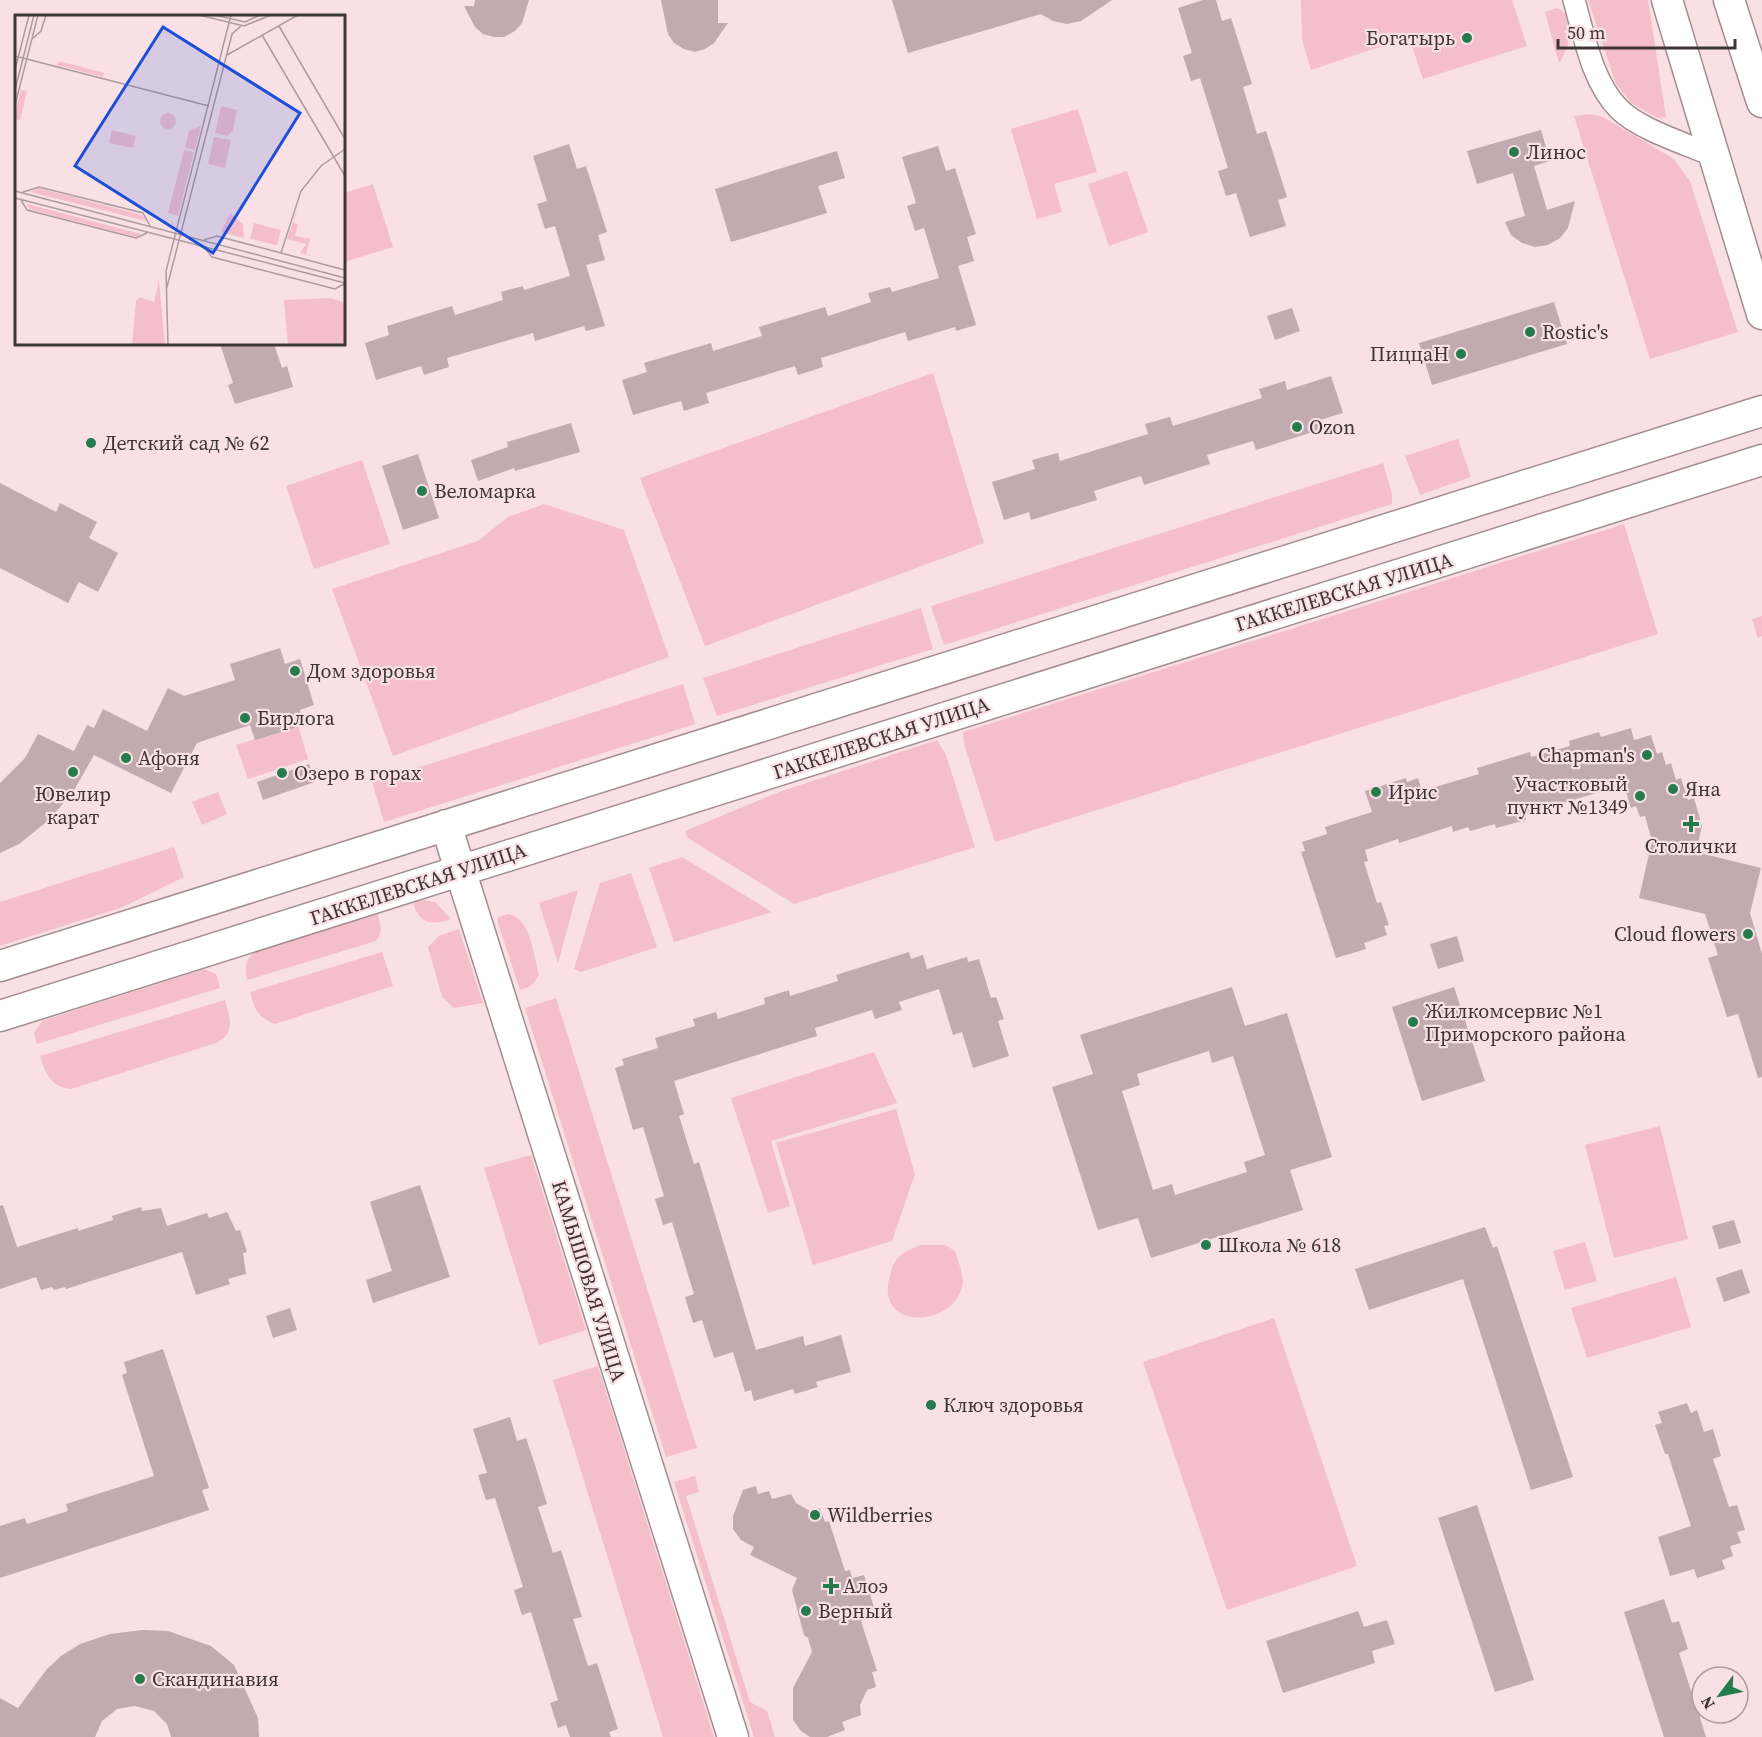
<svg xmlns="http://www.w3.org/2000/svg" width="1762" height="1737" font-family="'Source Serif 4',serif">
  <style>
    .green { fill: #f4bfca }
    .building { fill: #c1abaf; fill-rule: evenodd }
    .lines { fill: none; stroke-linecap: round; stroke-linejoin: round }
    .street-casing { stroke: #a38d91; stroke-width: 24 }
    .secondary-casing { stroke: #a38d91; stroke-width: 33 }
    .street { stroke: #fff; stroke-width: 21 }
    .secondary { stroke: #fff; stroke-width: 30 }
    .poi-dot { fill: #267b4d; stroke: #f8e0e5; stroke-width: 2 }
    .labels { text-anchor: middle; stroke-width: 4.5; stroke-linejoin: round; paint-order: stroke }
    .poi-label { font-size: 20px; fill: #3e3436; stroke: #f8e0e5; text-anchor: start }
    .street-label { font-size: 20px; fill: #3e3436; stroke: #f8e0e5 }
    .inset-road { fill: none; stroke: #ae9b9f; stroke-width: 1.5 }
    .view { fill: #1d4ed8; fill-opacity: 0.15; stroke: #1d4ed8; stroke-width: 3 }
    .inset-edge { fill: none; stroke: #3e3436; stroke-width: 3 }
  </style>
  <rect width="100%" height="100%" fill="#f8e0e5"/>
  <path class="green" d="M1301,0H1512L1527,46L1423,79L1409,37L1311,70L1302,40Z
    M1588,0H1648L1666,117L1658,118L1631,103L1616,84Z
    M1557,8C1579,17 1569,49 1559,63L1545,12Z
    M1078,109L1097,172L1054,184L1062,212L1037,219L1011,129Z
    M1590,114L1603,117L1674,159L1690,181L1738,332L1650,359L1574,116Z
    M1127,171L1148,232L1109,246L1088,184Z
    M373,184L393,247L344,262V193Z
    M933,373L984,543L705,646L640,478Z
    M1458,439L1471,477L1420,495L1405,456Z
    M362,460L390,544L314,569L286,486Z
    M1383,463L1392,494V504L944,645L931,606Z
    M544,504L624,530L669,657L393,756L332,589L478,541L508,517Z
    M1624,524L1658,634L995,842L964,744L963,732Z
    M921,608L933,649L717,716L703,678Z
    M1762,616V636L1758,638L1752,619Z
    M683,684L695,724L384,822L372,782Z
    M298,725L308,759L248,779L236,745Z
    M937,740L946,755L975,847L794,904L688,838L685,831L779,792Z
    M218,792L227,814L202,825L192,802Z
    M174,847L184,877L123,907L0,946V902Z
    M682,857L772,912L674,942L649,868Z
    M631,873L657,947L581,972L574,969L600,883Z
    M578,890L558,963L539,903Z
    M425,900L436,903L451,919C431,926 419,924 413,902Z
    M377,912C380,923 384,931 376,941L247,980C244,965 246,959 258,949Z
    M509,914C531,919 533,954 539,974C535,984 530,987 520,990L498,923V917Z
    M459,929L483,1003L454,1008L442,997L428,947L439,936Z
    M382,952L393,986L275,1024C258,1018 254,1008 250,992Z
    M204,969L216,974L220,988L37,1044L34,1033L42,1021Z
    M556,998L697,1448L666,1457L525,1008Z
    M225,1000C230,1018 236,1033 216,1043L71,1089C51,1087 45,1073 40,1056Z
    M874,1052L897,1103L771,1141L790,1206L768,1213L731,1098Z
    M896,1109L915,1174L892,1241L813,1265L776,1143Z
    M1660,1126L1688,1239L1614,1258L1585,1145Z
    M531,1155L586,1330L539,1345L484,1168Z
    M1585,1242L1597,1281L1565,1290L1553,1251Z
    M921,1245H945L955,1251C958,1262 965,1276 962,1287C952,1328 877,1330 889,1279C894,1256 901,1253 921,1245Z
    M1676,1277L1691,1327L1587,1358L1571,1308Z
    M1274,1318L1357,1566L1227,1610L1143,1362Z
    M598,1366L714,1737H663L553,1380Z
    M695,1476L699,1492L686,1496L750,1702L767,1711L775,1737H754L674,1482Z"/>
  <path class="building" d="M475,0H529L522,23L515,31L504,37H494L483,34L475,27L464,6H474Z
    M661,0H718V23H728L714,43L705,49L695,52L684,49L674,43L668,34Z
    M892,0H1112L1081,21L1067,24L1053,21L1041,14L908,53Z
    M1203,0H1216L1222,21L1231,18L1252,84L1243,87L1257,134L1266,131L1287,197L1278,200L1286,226L1250,237L1236,193L1226,196L1218,171L1228,168L1200,78L1191,81L1183,56L1192,53L1178,8Z
    M1541,130L1550,161L1534,166L1547,210L1575,201L1568,228L1560,238L1548,245L1535,247L1522,243L1511,235L1505,222L1525,216L1513,173L1477,184L1467,151Z
    M569,144L577,169L586,166L607,232L598,235L605,260L586,265L605,326L586,331L584,326L535,341L533,333L447,358L449,367L424,375L421,366L376,380L365,343L389,335L387,326L452,306L455,315L503,300L501,292L523,286L524,290L570,276L555,226L545,229L537,204L547,201L533,156Z
    M938,146L946,171L955,168L976,234L967,237L974,261L958,266L976,325L956,331L955,327L908,341L905,332L821,358L823,367L811,371L798,375L795,366L706,393L709,403L684,411L681,401L633,415L622,380L647,372L644,363L711,343L713,351L762,336L759,327L825,307L828,316L871,302L868,293L890,287L892,292L939,278L924,228L915,231L907,206L916,203L902,157Z
    M837,151L845,178L818,186L827,213L731,242L715,189Z
    M1554,302L1567,344L1432,385L1419,343Z
    M1292,308L1300,331L1275,340L1267,316Z
    M220,344H274L282,368L287,366L293,387L235,404L228,385L233,383Z
    M1331,376L1343,413L1320,420L1322,429L1256,450L1253,441L1207,455L1210,464L1144,485L1141,476L1094,491L1097,500L1031,520L1029,512L1004,520L992,482L1035,469L1032,460L1058,453L1060,461L1148,434L1145,424L1170,417L1173,426L1262,398L1259,389L1285,381L1287,390Z
    M571,423L580,452L515,471L514,468L478,481L471,460L508,447L507,442Z
    M418,454L439,518L403,530L382,466Z
    M0,483L56,512L60,503L97,522L89,538L118,553L98,592L79,582L68,603L0,568Z
    M280,648L285,664L300,659L314,705L300,710L304,725L255,740L250,725L197,743L171,793L94,755L73,792L49,820L19,844L0,853V783L25,758L38,734L74,751L87,725L94,728L103,709L147,731L168,688L184,696L235,680L230,664Z
    M1631,728L1634,740L1651,735L1657,754L1662,752L1666,765L1671,763L1676,780L1681,778L1688,800L1694,798L1702,826L1696,852L1761,868L1750,913L1762,954V1077L1758,1078L1738,1014L1727,1017L1708,958L1718,955L1705,914L1639,898L1652,841L1645,816L1640,817L1636,806L1631,808L1624,785L1525,814L1526,820L1496,828L1495,824L1470,831L1468,827L1453,832L1452,826L1399,843L1398,839L1365,850L1368,861L1364,862L1377,903L1381,902L1389,925L1384,926L1387,935L1364,943L1366,949L1336,958L1301,852L1305,851L1302,842L1327,834L1325,827L1372,812L1365,791L1406,778L1407,782L1418,778L1422,791L1479,774L1477,768L1530,752L1531,757L1570,746L1569,741L1599,732L1601,737Z
    M309,764L315,782L263,800L257,782Z
    M1457,936L1464,961L1438,969L1430,944Z
    M909,952L911,959L923,955L927,969L967,957L968,962L979,959L991,998L996,997L1004,1019L998,1021L1009,1056L973,1068L962,1032L953,1035L939,989L899,1002L902,1010L875,1019L872,1010L815,1028L817,1036L674,1081L684,1114L679,1116L694,1164L699,1162L756,1350L803,1336L805,1346L841,1335L851,1372L816,1382L818,1387L795,1394L793,1389L754,1401L751,1390L745,1392L733,1352L714,1358L702,1320L693,1323L685,1297L694,1294L672,1222L663,1225L655,1199L664,1196L643,1127L633,1130L615,1068L624,1065L622,1059L658,1048L655,1038L695,1026L693,1019L716,1012L718,1019L765,1004L764,998L789,990L790,996L838,981L836,975Z
    M1232,987L1245,1026L1287,1013L1332,1157L1290,1170L1303,1210L1151,1258L1138,1218L1098,1230L1052,1087L1093,1074L1080,1035ZM1209,1051L1212,1063L1233,1056L1265,1155L1244,1162L1247,1172L1175,1195L1172,1184L1153,1190L1122,1091L1140,1085L1137,1074Z
    M1454,987L1485,1081L1422,1101L1392,1007Z
    M420,1185L450,1277L373,1303L366,1280L392,1271L370,1202Z
    M3,1205L17,1247L78,1228V1231L113,1220L112,1216L141,1207L142,1211L161,1208L167,1226L207,1213L209,1218L227,1212L236,1231L240,1230L247,1252L243,1253L246,1274L228,1279L230,1284L196,1295L182,1252L66,1289L65,1287L54,1290L52,1287L41,1290L36,1277L0,1289V1206Z
    M1734,1220L1741,1243L1719,1249L1712,1226Z
    M1485,1227L1493,1248L1497,1246L1573,1477L1531,1490L1463,1279L1369,1310L1355,1269Z
    M1742,1269L1750,1293L1724,1302L1716,1278Z
    M290,1308L297,1330L273,1338L266,1316Z
    M163,1349L209,1488L202,1490L209,1510L0,1578V1526L25,1518L27,1524L68,1511L66,1504L154,1476L122,1375L127,1373L124,1362Z
    M1687,1403L1691,1413L1697,1410L1704,1432L1713,1429L1721,1456L1713,1459L1729,1507L1737,1505L1745,1530L1737,1532L1741,1543L1730,1546L1733,1556L1722,1560L1725,1569L1697,1578L1694,1569L1670,1576L1658,1537L1691,1526L1668,1454H1665L1655,1425L1662,1423L1658,1412Z
    M510,1417L517,1441L526,1438L535,1465L547,1504L538,1507L553,1553L561,1550L582,1617L573,1619L588,1666L597,1663L618,1729L609,1732L611,1737H570L566,1725L558,1728L550,1703L558,1700L531,1612L522,1615L518,1603L514,1590L523,1587L495,1498L486,1500L482,1488L478,1475L487,1473L473,1429Z
    M756,1486L758,1494L769,1491L772,1499L791,1494L796,1503L810,1511L820,1508L825,1522L829,1521L845,1571L850,1570L852,1578L864,1575L874,1607L863,1610L865,1619L861,1621L877,1671L872,1672L876,1687L867,1690L860,1705L861,1715L842,1722L845,1730L827,1737H810L801,1731L793,1720V1688L812,1652L808,1638L804,1635L792,1590L797,1578L750,1555L754,1547L741,1540L733,1529V1516L743,1490Z
    M1477,1505L1534,1680L1495,1692L1438,1518Z
    M1664,1599L1672,1623L1679,1621L1688,1649L1679,1653L1691,1691L1702,1688L1700,1718L1706,1737H1664L1624,1612Z
    M1358,1611L1364,1627L1387,1620L1395,1644L1372,1651L1375,1663L1283,1693L1266,1641Z
    M142,1630L168,1631L211,1646L234,1665L258,1718L259,1737H171L167,1724L154,1711L135,1706L117,1709L102,1721L95,1737H0V1698L18,1708L47,1669L61,1656L80,1644L110,1634Z"/>
  <g class="lines">
    <defs>
      <path id="street" d="M1574,0C1584,35 1592,82 1619,109C1640,130 1687,144 1714,156"/>
      <path id="secondary" d="M1667,0L1762,314
        M1729,0L1762,102
        M446,825L733,1737
        M0,966L1762,411
        M0,1016L1762,460"/>
    </defs>
    <use href="#street" class="street-casing"/>
    <use href="#secondary" class="secondary-casing"/>
    <use href="#street" class="street"/>
    <use href="#secondary" class="secondary"/>
  </g>
  <g class="poi-dot">
    <circle cx="1467" cy="38" r="6"/>
    <circle cx="1514" cy="152" r="6"/>
    <circle cx="1530" cy="332" r="6"/>
    <circle cx="1461" cy="354" r="6"/>
    <circle cx="1297" cy="427" r="6"/>
    <circle cx="91" cy="443" r="6"/>
    <circle cx="422" cy="491" r="6"/>
    <circle cx="295" cy="671" r="6"/>
    <circle cx="245" cy="718" r="6"/>
    <circle cx="1647" cy="755" r="6"/>
    <circle cx="126" cy="758" r="6"/>
    <circle cx="73" cy="772" r="6"/>
    <circle cx="282" cy="773" r="6"/>
    <circle cx="1673" cy="789" r="6"/>
    <circle cx="1376" cy="792" r="6"/>
    <circle cx="1640" cy="796" r="6"/>
    <path d="M1688 815h6v6h6v6h-6v6h-6v-6h-6v-6h6z"/>
    <circle cx="1748" cy="934" r="6"/>
    <circle cx="1413" cy="1022" r="6"/>
    <circle cx="1206" cy="1245" r="6"/>
    <circle cx="931" cy="1405" r="6"/>
    <circle cx="815" cy="1515" r="6"/>
    <path d="M828 1577h6v6h6v6h-6v6h-6v-6h-6v-6h6z"/>
    <circle cx="806" cy="1611" r="6"/>
    <circle cx="140" cy="1679" r="6"/>
  </g>
  <g class="labels">
    <g class="poi-label">
      <text x="1455" y="45" text-anchor="end">Богатырь</text>
      <text x="1526" y="159">Линос</text>
      <text x="1542" y="339">Rostic's</text>
      <text x="1449" y="361" text-anchor="end">ПиццаН</text>
      <text x="1309" y="434">Ozon</text>
      <text x="103" y="450">Детский сад № 62</text>
      <text x="434" y="498">Веломарка</text>
      <text x="307" y="678">Дом здоровья</text>
      <text x="257" y="725">Бирлога</text>
      <text x="1635" y="762" text-anchor="end">Chapman's</text>
      <text x="138" y="765">Афоня</text>
      <text x="294" y="780">Озеро в горах</text>
      <text x="1628" y="791" text-anchor="end">Участковый<tspan x="1628" dy="23">пункт №1349</tspan></text>
      <text x="1685" y="796">Яна</text>
      <text x="1388" y="799">Ирис</text>
      <text x="73" y="801" text-anchor="middle">Ювелир<tspan x="73" dy="23">карат</tspan></text>
      <text x="1691" y="853" text-anchor="middle">Столички</text>
      <text x="1736" y="941" text-anchor="end">Cloud flowers</text>
      <text x="1425" y="1018">Жилкомсервис №1<tspan x="1425" dy="23">Приморского района</tspan></text>
      <text x="1218" y="1252">Школа № 618</text>
      <text x="943" y="1412">Ключ здоровья</text>
      <text x="827" y="1522">Wildberries</text>
      <text x="843" y="1593">Алоэ</text>
      <text x="818" y="1618">Верный</text>
      <text x="152" y="1686">Скандинавия</text>
    </g>
    <g class="street-label">
      <text transform="translate(1344 592) rotate(-17)" y="7">ГАККЕЛЕВСКАЯ УЛИЦА</text>
      <text transform="translate(881 738) rotate(-18)" y="7">ГАККЕЛЕВСКАЯ УЛИЦА</text>
      <text transform="translate(418 884) rotate(-18)" y="7">ГАККЕЛЕВСКАЯ УЛИЦА</text>
      <text transform="translate(589 1281) rotate(73)" y="7">КАМЫШОВАЯ УЛИЦА</text>
    </g>
  </g>
  <g transform="translate(15 15)">
    <rect width="330" height="330" fill="#f8e0e5"/>
    <path d="M44,46L89,58L88,62L42,50ZM6,75L12,76L5,105L0,104V97ZM206,91L222,95L218,116L212,121L200,118ZM145 106a8 8 0 1 1 16 0a8 8 0 1 1-16 0ZM186,111L180,135L170,133L174,116ZM97,115L121,121L118,133L94,128ZM199,122L216,125L210,153L193,149ZM169,135L179,137L163,201L153,198ZM24,173L127,200L131,206L15,177ZM285,187L274,222L278,208L283,209L280,221L295,224L291,239L305,243L285,238L291,229L272,224ZM12,190V189L126,219L121,222L14,194ZM215,198L228,209L229,223L206,217ZM239,208L266,215L262,230L235,224ZM144,265L150,330H117L121,286L125,282L139,287ZM316,283L330,288V330H273L269,285Z" fill="#f4bfca"/>
    <path class="inset-road" d="M184,0L229,11L256,0M199,0L230,7L245,0M264,11L330,124M247,20L330,161M17,24L26,16L31,0M212,40L283,0M0,41L194,91M0,55L14,0M0,75L19,0M0,90L23,0M0,176L330,263M8,177L24,172L128,198L135,211M0,183L330,268M6,185L12,195L121,223L132,218M189,225L202,221L330,255M189,232L197,242L320,274L329,269M266,238L286,176L306,151L330,134M152,272L217,19L226,11M153,330L151,256L216,0"/>
    <path class="view" d="M148,12L285,98L198,238L60,151Z"/>
    <rect width="330" height="330" class="inset-edge"/>
  </g>
  <g transform="translate(1720 1695) rotate(238)"><circle r="28" fill="#f8e0e5" stroke="#ae9b9f" stroke-width="1.5"/>
  <path d="M0-4.5L10 22L0 15L-10 22Z" fill="#267b4d"/>
  <text y="-9" font-size="16" font-weight="bold" text-anchor="middle" fill="#3e3436">N</text>
  </g>
  <path d="M1558 39v9h177v-9" fill="none" stroke="#3e3436" stroke-width="3"/>
  <text x="1567" y="39" font-size="18" fill="#3e3436" stroke="#f8e0e5" stroke-width="4.5" paint-order="stroke">50 m</text>
</svg>
